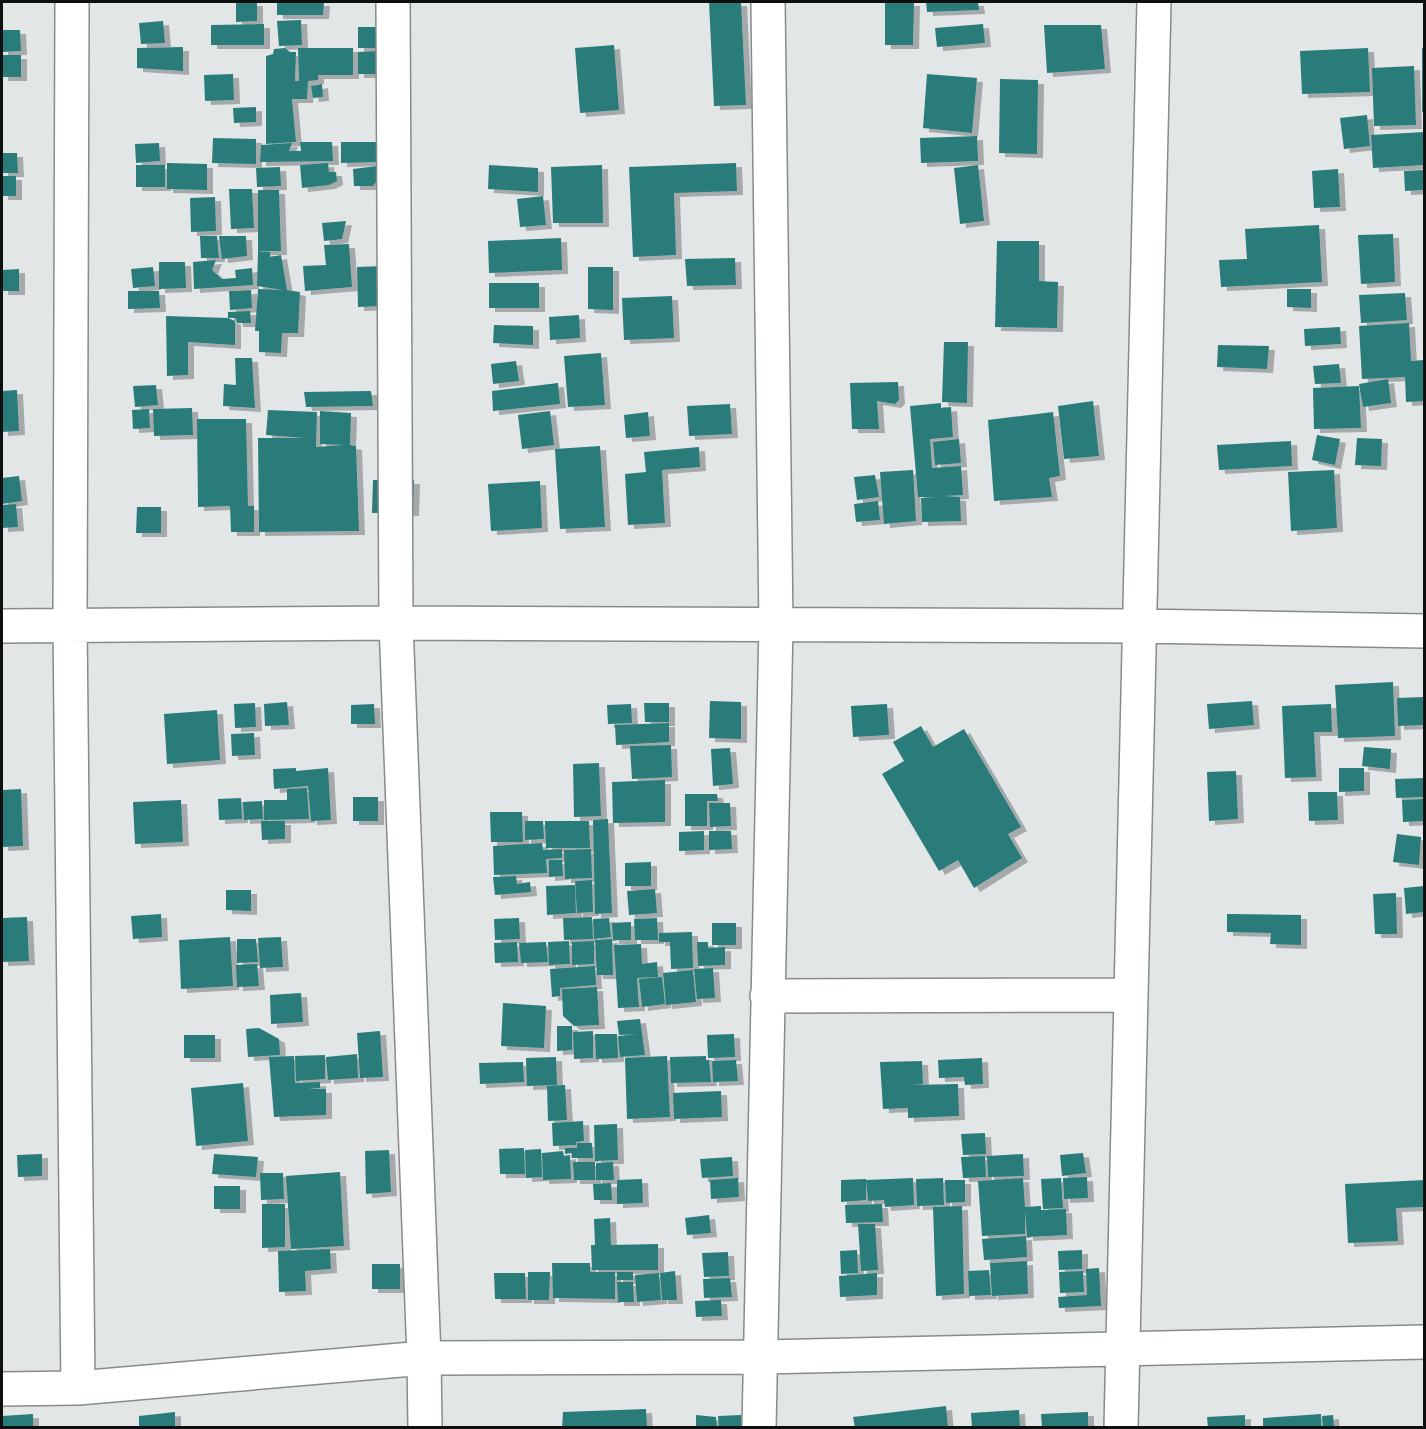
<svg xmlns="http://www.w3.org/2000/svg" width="1426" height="1429" font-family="Roboto,sans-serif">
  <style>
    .building { fill: #2a7c7a; filter: url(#shadow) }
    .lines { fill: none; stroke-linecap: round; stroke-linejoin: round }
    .street-casing { stroke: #888b8b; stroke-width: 36 }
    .street { stroke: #fff; stroke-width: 33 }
  </style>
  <defs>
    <filter id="shadow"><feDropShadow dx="6" dy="4" stdDeviation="0" flood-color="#0004"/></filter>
  </defs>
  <rect width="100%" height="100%" fill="#e2e6e6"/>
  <path class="building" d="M236,2H257V21L236,22Z
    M277,2H324L323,15H277Z
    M709,2H741L746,105L714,106Z
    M885,2H914L913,45H885Z
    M926,2H978L979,10L927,12Z
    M301,20L302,45L279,46L277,21Z
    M163,21L165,43L141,44L139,23Z
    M264,24V45H211V25Z
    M983,24L985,43L937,47L935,28Z
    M1044,25H1101L1105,69L1047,73Z
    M358,27H379L380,48H358Z
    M2,30H20L21,51L2,52Z
    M614,45L619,110L580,113L575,48Z
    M183,47V71L137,68V48Z
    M285,48L290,52H296L295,81H299L298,48H353V75H318V80L308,81L307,99H292L296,142L266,144V56L273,54L274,49Z
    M1368,48L1370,92L1302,94L1300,51Z
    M1422,48H1424V112H1422Z
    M380,51L381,74H358V52Z
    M2,55H21V77H2Z
    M1414,66L1416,125L1374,126L1372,68Z
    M233,74L234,100L205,101L204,75Z
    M927,74L977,78L972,133L923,128Z
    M1000,79L1038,80L1037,154L999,153Z
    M322,84L323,97L313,98L311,86Z
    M256,107V122L234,123L233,108Z
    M1367,115L1370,146L1344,149L1340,118Z
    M1424,132V165L1373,168L1371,135Z
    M977,136L978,161L921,163L920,138Z
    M213,138L256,139V164L212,163Z
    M300,142H332L333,161L260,162L261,145L292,143L289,151H301Z
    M341,142H377L378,162L341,163Z
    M159,143L160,161L136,163L135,144Z
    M2,153H17L18,173H2Z
    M167,163L207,164V190L167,189Z
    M328,163L329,172H336L337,181L329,185L302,188L300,165Z
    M736,163L737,191L674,193L676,255L633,257L629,167Z
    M136,165H165V187H136Z
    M385,165L386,170L373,186H354L353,169Z
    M489,165L538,168V192L488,189Z
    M602,165L603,223H553L551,167Z
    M978,165L984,221L960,224L954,168Z
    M280,167L281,186L257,187L256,168Z
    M1338,169L1340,207L1314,208L1312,171Z
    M1424,170V190L1405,191L1404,171Z
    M2,176H16V196H2Z
    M229,189H252L254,228L231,229Z
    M258,190H279L281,251H258Z
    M543,196L546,225L520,227L517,199Z
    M215,197L216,231L191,232L190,198Z
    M346,221L342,239L324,241L322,223Z
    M1319,225L1322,282L1221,287L1219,260L1247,259L1245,229Z
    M1393,234L1395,282L1361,284L1358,235Z
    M200,236H217L219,258H201Z
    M219,236H246L247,256L222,259Z
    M561,238L562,270L489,273L488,241Z
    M997,241H1039V281L1058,282L1057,328L995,327Z
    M349,244L352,287L305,291L303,266L326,265L324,245Z
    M258,251L270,252V257L281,255L287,290L300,292L298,333H282L281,353L259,352V331H255L258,289L283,290L257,286Z
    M735,258L736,285L687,286L685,259Z
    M216,260L212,270L222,279L236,278L235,270L252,268L253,285L194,289L193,262Z
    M159,262H185L186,288L159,289Z
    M382,266L383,306L358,307L357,267Z
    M153,267L155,286L133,288L131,269Z
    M588,267H613V310L588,309Z
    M19,269V291H2V270Z
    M489,283H539V308H489Z
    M1287,289H1311V308L1287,307Z
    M251,290L252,308L230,310L229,291Z
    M128,291H159L160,308L128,309Z
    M1405,293L1407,320L1361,323L1359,295Z
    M672,296L674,338L624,340L622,298Z
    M250,311L251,323H237L236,318H228V312Z
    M579,315L580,338L550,340L549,317Z
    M166,316L228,318L235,321V345L188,342V375L167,376Z
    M1409,323L1411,361L1424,360V401L1406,402L1405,377L1362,379L1359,326Z
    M494,325L533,326V345L493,343Z
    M1340,327L1341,344L1305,346L1304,329Z
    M944,342H968L967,403L942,402Z
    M1218,345L1269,346L1267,369L1217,367Z
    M601,353L605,405L568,407L564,356Z
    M235,358H252L255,408L223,406L224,384L236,385Z
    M516,361L519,381L493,384L491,364Z
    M1339,364L1341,383L1315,384L1313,366Z
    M1388,379L1391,403L1363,407L1359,384Z
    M898,382L899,400L895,404L877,401L879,429H852L850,383Z
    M558,383L560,404L493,411L492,391Z
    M156,385L158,405L135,407L133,386Z
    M1359,386L1361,428L1314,429L1313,388Z
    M17,390L19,431L2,432V391Z
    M371,391L373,406L306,407L304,392Z
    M1093,401L1099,456L1064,459L1058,406Z
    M941,403V408L951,407L953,437L930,439L932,468L961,466L963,495L944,496L960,497L961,521L922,522L921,498L937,497H918L910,406Z
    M730,404L732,434L689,436L687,406Z
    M192,408L193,435L154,436L153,409Z
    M149,409L150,428L133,429L132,410Z
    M268,410L317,412L316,447L344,445L320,444V411L351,413L350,445L356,446L359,531L259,532L258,438H305L266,435Z
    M550,411L554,445L522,449L518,415Z
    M648,412L650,436L626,438L624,415Z
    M1053,412L1060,476L1049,478L1052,497L994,501L988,420Z
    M197,419H246L248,506H254V532H231L230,506L198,507Z
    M1317,435L1340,439L1335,465L1312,460Z
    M1357,438L1382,439L1381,466L1355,465Z
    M959,439L961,463L935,465L933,442Z
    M1291,441L1292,466L1219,470L1217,445Z
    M600,446L605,527L560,529L555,449Z
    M699,447L700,467L662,470L665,523L628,525L625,474L646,472L644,452Z
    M913,470L916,521L884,524L880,472Z
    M1334,470L1337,528L1291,531L1288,472Z
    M875,475L879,497L857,500L854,477Z
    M19,476L22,501L2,504V478Z
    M373,480H414L413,512L372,513Z
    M540,481L542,528L491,531L488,484Z
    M878,501L880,520L856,522L854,504Z
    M16,504L18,527L2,528V505Z
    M137,507H161V533H136Z
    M1393,682L1395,736L1338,738L1335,685Z
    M1424,697V725L1398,726L1397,698Z
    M710,701L741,702V739L709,738Z
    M1252,701L1254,725L1209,729L1207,704Z
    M287,702L289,725L265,726L264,704Z
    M255,703L256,727L235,728L234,704Z
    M644,703H669V722H645Z
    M374,704L375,724H351V705Z
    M631,704L632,723L608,724L607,705Z
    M887,704L889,735L853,737L851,706Z
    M1331,704L1332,732H1314L1316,777L1285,778L1282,706Z
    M217,710L220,760L167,764L164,714Z
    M669,723V742L616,745L615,725Z
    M921,726L933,747L964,729L1021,827L1008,834L1022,858L974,888L958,860L939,871L882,774L904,761L893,742Z
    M254,733L255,755L232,756L231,734Z
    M671,745L672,777L632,779L630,746Z
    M1364,747L1391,749L1390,769L1362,766Z
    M730,748L733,784L713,786L711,749Z
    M599,763L601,816L574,817L573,764Z
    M296,768V771L328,768L331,820L311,821L308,786L274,789L273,769Z
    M1339,768H1364V791L1339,792Z
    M1236,771L1238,819L1209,821L1207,772Z
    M1424,778V797L1396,798L1395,779Z
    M665,780V822L613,823L612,782Z
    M307,788L309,819L264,820V800H287V789Z
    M21,789L23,846L2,847V790Z
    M1308,792H1337L1338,820L1309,821Z
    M685,794H717L718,801H707V826H685Z
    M353,797H378V821H353Z
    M241,798L242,819L219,820L218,799Z
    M1424,799V821L1403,822L1402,800Z
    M181,800L183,842L135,844L133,802Z
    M262,801L263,819L244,820L243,802Z
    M709,803H730L731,826L710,827Z
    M490,812H522L523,842H491Z
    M608,819L612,913L595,914L593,820Z
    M261,821H285V839L262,840Z
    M525,821H543L544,839L525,840Z
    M545,821H589L590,848H546Z
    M704,831V850L679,851V832Z
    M709,831H731L732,849L709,850Z
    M1397,834L1421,837L1419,865L1393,862Z
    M542,843L543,850L562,849V858L546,859L547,873L494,875L493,846Z
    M591,849L592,878L565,879L564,850Z
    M549,860H562L563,876L549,877Z
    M651,862V886H625V863Z
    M516,876L517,884L530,882L531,892L495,895L493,877Z
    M592,880L593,912L577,913L575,881Z
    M575,885L576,913L547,915L546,886Z
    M1424,886V912L1406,914L1404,888Z
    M655,889L657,913L629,915L627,891Z
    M226,890H251V911L226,910Z
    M1396,893L1397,934H1375L1373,894Z
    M161,914L162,937L133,939L131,916Z
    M1227,914L1301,915V945L1270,944L1271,933L1227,932Z
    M27,917L29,961L2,962V918Z
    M592,917L593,939L564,940L563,918Z
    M519,918L520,939L495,940L494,919Z
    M609,918L611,937L594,939L593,919Z
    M657,918L658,940H635L634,919Z
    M631,922V940H613L612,923Z
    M712,923H736V945H712Z
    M692,932L693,968L671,969L670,942H659V933Z
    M230,937L233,986L181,989L179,940Z
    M281,937L283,967L260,968L258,938Z
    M237,939H256L258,962L237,963Z
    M612,939L613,975H597L595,940Z
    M569,941L570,964L549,965L548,942Z
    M594,941V964L572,965V942Z
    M517,942L518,962L495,963L494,943Z
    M546,942L548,962L521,963L519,943Z
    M697,942H708V948L725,947V965L698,966Z
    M641,944L642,964L657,962L658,977L637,978L639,1007L618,1008L614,945Z
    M257,964L259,986L237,987L236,965Z
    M595,966L596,985L560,988V996L552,997L550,969Z
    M713,968L715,998L697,999L694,969Z
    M693,970L696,1002L666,1005L663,973Z
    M662,977L665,1004L642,1007L639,979Z
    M597,987L599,1025L574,1026L563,1016L562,989Z
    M301,993L303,1022L271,1024L270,995Z
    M503,1003L546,1006L544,1048L501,1046Z
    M640,1019L645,1055L620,1057L618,1036L639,1034L619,1035L617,1021Z
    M557,1026H572V1050L557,1051Z
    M259,1028L279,1039L280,1055L248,1057L246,1029Z
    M380,1031L383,1077L360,1078L357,1033Z
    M593,1031V1058L574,1059L573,1032Z
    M595,1034H617L618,1058L596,1059Z
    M734,1034L735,1057L708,1058L707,1035Z
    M184,1035H215V1058H184Z
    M357,1054L358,1078L328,1080L326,1057Z
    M325,1055V1079L296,1081L295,1056Z
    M294,1056L295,1083L320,1082V1088L308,1089H326V1115L274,1117L269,1057Z
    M667,1056L670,1117L627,1119L625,1058Z
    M706,1056V1060H709L711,1082L671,1083L670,1057Z
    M556,1057L557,1085L527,1086L526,1058Z
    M982,1058L983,1084L965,1085L964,1077L939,1078L938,1060Z
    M736,1060L738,1081L713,1082L712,1061Z
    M922,1061L923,1084L911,1085L958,1084L959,1116L908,1118V1108L883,1109L880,1062Z
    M523,1062L524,1082L480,1084L479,1063Z
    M243,1083L248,1141L196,1146L191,1088Z
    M565,1085L567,1120L548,1121L547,1086Z
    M721,1091L722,1117L674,1119L673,1093Z
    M583,1121L584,1141L576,1142V1145L553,1146L552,1123Z
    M617,1124L618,1160L595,1161L594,1125Z
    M985,1133L986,1154L963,1155L961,1134Z
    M577,1143H592L593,1158H572V1153L565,1154V1148H577Z
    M524,1148L525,1174H500L499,1149Z
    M541,1149L542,1177L526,1178L525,1150Z
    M389,1150L391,1192L366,1194L365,1151Z
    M563,1151L564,1156L570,1155L571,1179L543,1180L542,1153Z
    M1083,1153L1086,1173L1062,1176L1060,1155Z
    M42,1154V1176L18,1177L17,1155Z
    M214,1154L258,1157L256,1177L212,1174Z
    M1023,1154L1024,1176L988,1177L987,1156Z
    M985,1156L986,1177L963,1178L961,1157Z
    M732,1157L733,1176L702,1178L700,1159Z
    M573,1162H595V1180H574Z
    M613,1162L614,1180H596V1163Z
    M340,1172L344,1246L291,1249L286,1176Z
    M260,1173H283L284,1199L261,1200Z
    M1087,1177L1088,1198L1064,1199L1063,1178Z
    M738,1178L739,1197L711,1199L710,1180Z
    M913,1178L914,1205L885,1207L884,1200L868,1201L866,1180Z
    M943,1178L944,1205L917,1206L916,1179Z
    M1023,1178L1025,1207L1041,1206V1210L1066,1209L1067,1235L1027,1237L1025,1210V1234L982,1236L978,1181Z
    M1061,1178L1063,1208L1043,1209L1041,1179Z
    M642,1179L643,1203L617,1204V1180Z
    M866,1179V1200L841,1202V1180Z
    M945,1180H965V1202L946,1203Z
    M1424,1180V1207L1396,1208L1398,1241L1348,1243L1345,1184Z
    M611,1183L612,1200H594L593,1184Z
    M214,1186H240V1209H214Z
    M262,1204H285V1247L262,1248Z
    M882,1204L883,1222L846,1223L845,1205Z
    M962,1206L964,1294L936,1296L933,1207Z
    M709,1215L711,1233L687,1235L685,1218Z
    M610,1218L611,1245L658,1244V1270H592L591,1245H595L594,1219Z
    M858,1224H875L878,1270L861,1271Z
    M1026,1236L1027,1257L984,1260L982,1239Z
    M330,1249L331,1269L305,1271L306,1291L279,1292L278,1251Z
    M857,1250L858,1273L841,1274L840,1251Z
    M1082,1250V1269L1059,1270L1058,1251Z
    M728,1252L729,1276L704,1277L702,1253Z
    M1027,1261L1028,1294L992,1296L990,1263Z
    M552,1263H590V1272H615V1299L553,1298Z
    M372,1264H400V1289H372Z
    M1099,1268L1101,1306L1059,1308L1058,1297L1087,1295L1086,1269Z
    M989,1270L991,1295L969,1296L968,1271Z
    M675,1271L677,1300H662L660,1273Z
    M1083,1271L1084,1292L1060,1293L1059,1272Z
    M528,1272H550L549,1300H528Z
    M617,1272H633V1280H617Z
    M494,1273H525L526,1299H495Z
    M659,1273L661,1300L637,1302L635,1275Z
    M877,1273V1295L840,1297L839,1276Z
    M730,1278L732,1297L704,1298L703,1279Z
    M617,1282H633L634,1302H618Z
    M721,1300L722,1316L696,1317L695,1301Z
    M946,1406L948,1428H855L853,1417Z
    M646,1409L647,1428H562L563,1412Z
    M1019,1410L1020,1428H972L971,1413Z
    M175,1412V1428H139V1416Z
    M1088,1412V1428H1042L1041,1414Z
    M33,1414V1428H2V1416Z
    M1321,1414V1428H1263V1418Z
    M696,1415L716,1417L717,1428H696Z
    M741,1415V1428H719L718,1416Z
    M1245,1415V1428H1208L1207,1417Z
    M1333,1415L1334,1428H1323L1322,1416Z"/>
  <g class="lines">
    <defs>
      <path id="street" d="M72,2L70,624L78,1388
        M393,2L396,623L424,1358L425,1428
        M2,626L396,623L1140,626L1424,631
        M767,996L1131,995
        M2,1389L78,1388L424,1358L762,1357L1424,1342
        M759,1428L776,625L768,2
        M1121,1428L1154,2"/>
    </defs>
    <use href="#street" class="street-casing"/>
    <use href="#street" class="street"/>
  </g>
  <rect width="1426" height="1429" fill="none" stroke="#0e0f0f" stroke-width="6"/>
</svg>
